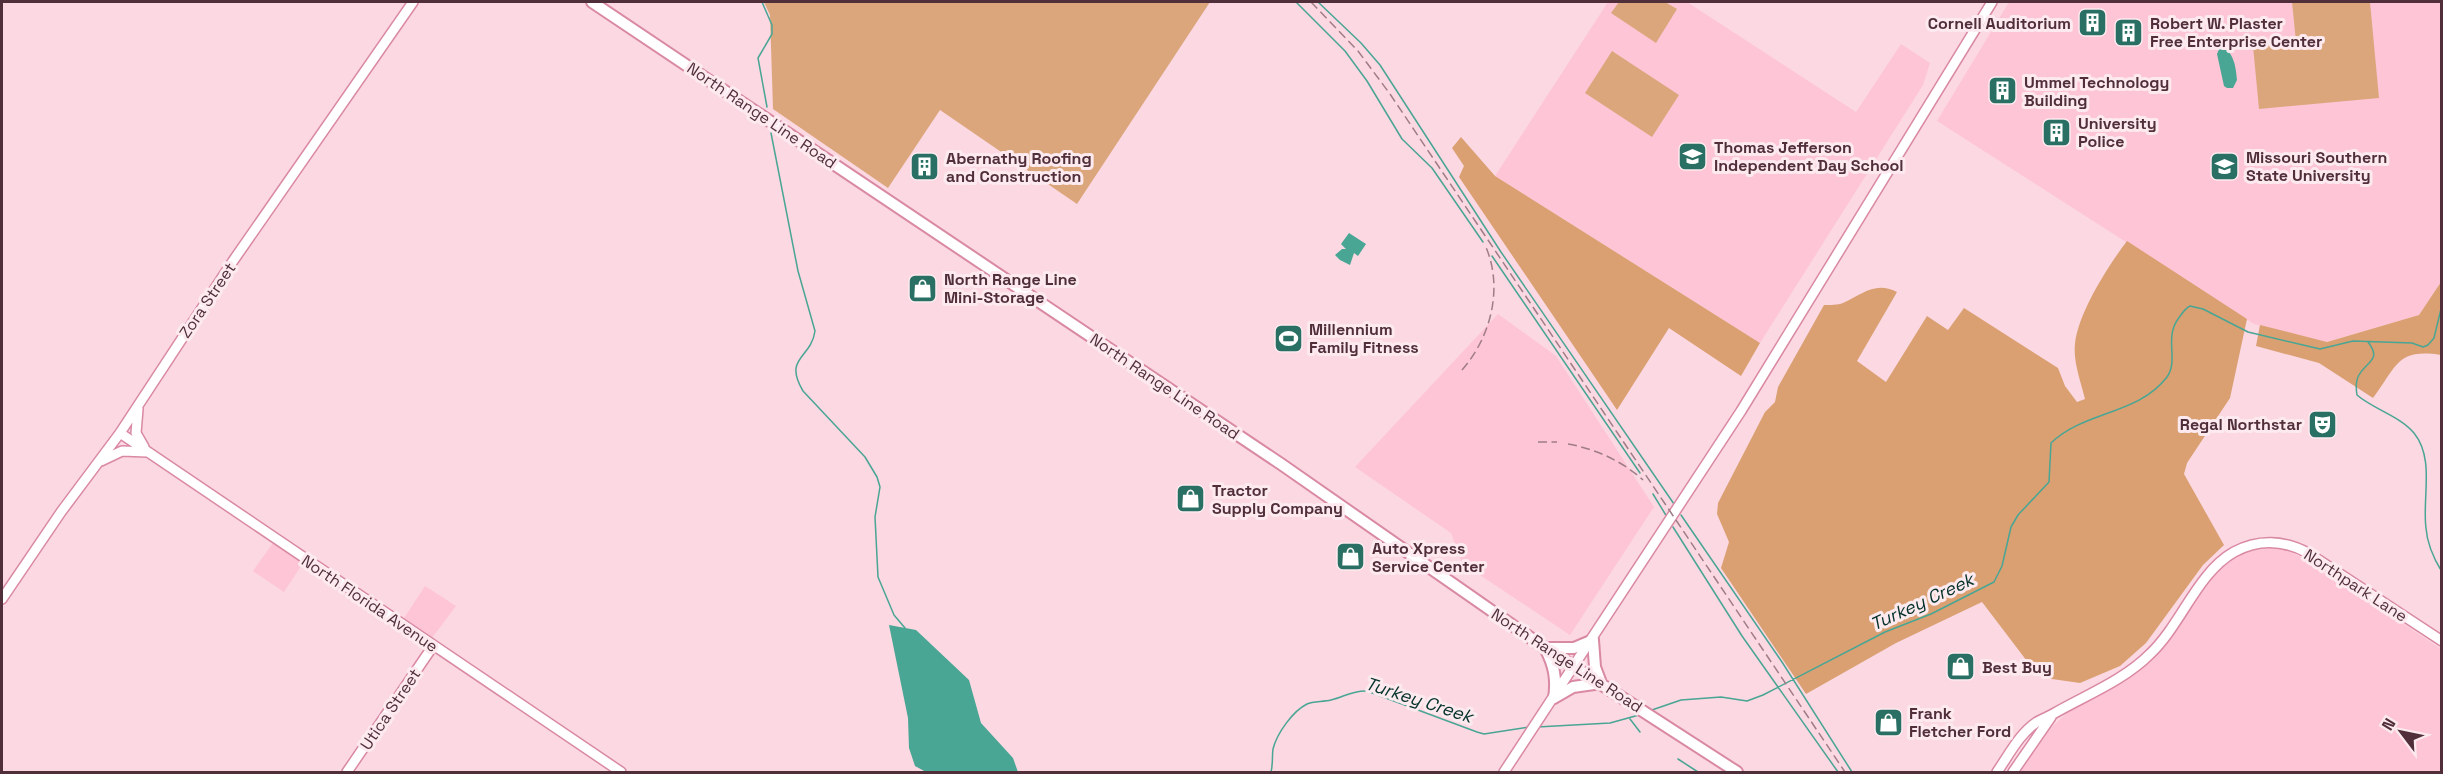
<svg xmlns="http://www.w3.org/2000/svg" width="2443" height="774" font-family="'Space Grotesk',sans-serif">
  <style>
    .built { fill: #fec5d6 }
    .green { fill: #dca67c }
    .forest { fill: #daa072 }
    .water { fill: #49a594 }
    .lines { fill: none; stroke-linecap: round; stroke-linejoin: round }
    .stream { stroke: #49a594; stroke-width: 1.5 }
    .secondary-casing { stroke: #da89a3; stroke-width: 12 }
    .primary-casing { stroke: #da89a3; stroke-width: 14 }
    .secondary { stroke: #fff; stroke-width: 9 }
    .primary { stroke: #fff; stroke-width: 10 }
    .rail { stroke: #9f7d87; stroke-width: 1.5; stroke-dasharray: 9 4.5; stroke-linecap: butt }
    .labels { text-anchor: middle; stroke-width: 6; stroke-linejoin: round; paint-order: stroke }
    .poi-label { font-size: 16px; font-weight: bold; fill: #512f3a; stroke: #fceaef; text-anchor: start }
    .street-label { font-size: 16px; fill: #512f3a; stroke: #fceaef }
    .water-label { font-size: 18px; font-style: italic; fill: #04312a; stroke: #fceaef }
  </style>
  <rect width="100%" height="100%" fill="#fbd8e2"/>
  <path class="built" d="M1608,2H1687L1856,112L1901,44L1930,63L1923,85L1760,343L1495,176Z
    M2009,2H2441V282L2419,315L2326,342L2254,324L1937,121Z
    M1498,314L1556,356L1654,507L1570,635L1462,563L1451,533L1355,467Z
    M273,543L299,561L301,566L284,592L253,571Z
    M2272,548L2289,551L2311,562L2441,649V772H2016L2046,732L2068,712L2124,682L2154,658L2220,568L2245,552Z
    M425,586L456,606L432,638L402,621Z"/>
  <path class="green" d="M764,2H1210L1077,204L940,110L888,188L773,109L770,15Z
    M1619,2H1665L1677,9L1656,43L1611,13Z
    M2292,2H2370L2379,98L2259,109L2253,46L2296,42Z
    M1612,51L1679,95L1652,137L1585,93Z"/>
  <path class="forest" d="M1461,137L1495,176L1760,343L1741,376L1669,328L1617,410L1459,177L1464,166L1452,148Z
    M2127,241L2247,319L2230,398L2187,463L2184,474L2224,545L2203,565L2146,643L2120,666L2080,683L2052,679L2033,669L1982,602L1896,643L1806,694L1721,568L1729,542L1717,514L1718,503L1765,412L1775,402L1778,387L1824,305C1830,305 1838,305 1843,303C1863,294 1875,281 1897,292L1857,361L1886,382L1927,316L1948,330L1964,308L2058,368L2065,386L2077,402L2085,399C2081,382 2073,362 2075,344C2078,313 2108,266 2127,241Z
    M2441,282V355C2397,348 2397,366 2373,398L2319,363L2256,346L2260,325L2327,342L2419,315Z"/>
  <path class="water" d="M2220,47C2234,50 2236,68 2237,80L2233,88H2227L2224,86L2217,54Z
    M1349,233L1366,244L1358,256L1354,253L1350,265L1340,260L1335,255L1342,249H1346L1341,244Z
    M889,625L916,630L969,680L981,723L1013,758L1018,772H926L915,766L909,748L908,718Z"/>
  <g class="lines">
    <path class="stream" d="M762,2L772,25V34L758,58L767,107
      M1296,2L1345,51L1367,81L1402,139L1432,168L1483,242
      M1318,2L1361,43L1380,65L1501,252L1674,504
      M771,133L798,271L815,331C811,359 783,357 803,391L865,457L877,477L880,487L875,517L878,577L894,615L905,628
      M1492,256L1640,473
      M2368,342C2382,360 2367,361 2359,375C2356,380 2356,389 2357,395C2373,409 2400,416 2414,433C2435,459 2422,498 2426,528C2427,543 2434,559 2442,572
      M1653,494L1667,517
      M1681,515L1782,662L1852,772
      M1673,527L1742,636L1838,772
      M1649,711L1681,700L1721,697L1747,701L1763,695L1885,632L1931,614L1994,582L2002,566L2011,527L2018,515L2049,482L2051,443C2084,411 2138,415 2167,377C2179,360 2164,339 2178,319C2182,314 2184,309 2190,306L2203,309L2248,332L2320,349L2353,341L2412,343L2423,347L2428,345L2434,338L2442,305
      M1630,719L1640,732
      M1537,727L1610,723L1639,715
      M1678,759L1698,772
      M1271,772C1273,765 1272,756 1273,749C1277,733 1293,711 1307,704C1313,701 1323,702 1331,700C1344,697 1353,690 1367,691L1477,732L1484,734L1529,727"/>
    <defs>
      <path id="secondary" d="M138,409L136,433L144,447
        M120,433L621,772
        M101,461L122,451L147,452
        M2,599L61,512L120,433L233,261L413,2
        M347,772L433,646
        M1504,772L1741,411L1992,2
        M1997,772C2009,755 2019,734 2037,722C2042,719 2048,717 2053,714C2086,695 2123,681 2150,654C2181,625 2197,573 2234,552C2258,539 2284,540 2308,553L2442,641
        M2013,772L2051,717"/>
      <path id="primary" d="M592,2L1281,464L1545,648L1737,772
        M1545,648C1554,665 1557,679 1554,698
        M1548,648H1574L1593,640L1595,667L1601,683L1573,687L1554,698"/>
    </defs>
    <use href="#secondary" class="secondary-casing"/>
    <use href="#primary" class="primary-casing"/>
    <use href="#secondary" class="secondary"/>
    <use href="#primary" class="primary"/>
    <path class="rail" d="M1311,2L1358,51L1390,94L1845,772
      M1462,370C1491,337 1504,287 1485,245
      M1538,442H1557
      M1568,444C1596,449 1622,461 1643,480"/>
  </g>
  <defs>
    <symbol id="building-square" viewBox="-11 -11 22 22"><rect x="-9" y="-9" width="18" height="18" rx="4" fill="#2a6f63" stroke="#fceaef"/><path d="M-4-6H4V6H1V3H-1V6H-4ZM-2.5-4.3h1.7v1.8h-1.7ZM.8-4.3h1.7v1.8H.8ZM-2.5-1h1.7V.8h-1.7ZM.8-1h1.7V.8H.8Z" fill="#fff"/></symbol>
    <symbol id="school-square" viewBox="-11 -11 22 22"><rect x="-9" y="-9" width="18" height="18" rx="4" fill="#2a6f63" stroke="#fceaef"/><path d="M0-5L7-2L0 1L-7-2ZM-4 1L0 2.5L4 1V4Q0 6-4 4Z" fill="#fff"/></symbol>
    <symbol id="university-square" viewBox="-11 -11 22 22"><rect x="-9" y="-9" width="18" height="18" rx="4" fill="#2a6f63" stroke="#fceaef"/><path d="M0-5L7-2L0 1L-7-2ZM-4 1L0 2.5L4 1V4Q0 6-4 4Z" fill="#fff"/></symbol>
    <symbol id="shop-square" viewBox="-11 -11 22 22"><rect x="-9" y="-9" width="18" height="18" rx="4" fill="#2a6f63" stroke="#fceaef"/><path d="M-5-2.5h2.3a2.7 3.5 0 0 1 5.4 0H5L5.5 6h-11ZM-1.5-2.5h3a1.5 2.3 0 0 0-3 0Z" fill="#fff"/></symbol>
    <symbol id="stadium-square" viewBox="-11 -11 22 22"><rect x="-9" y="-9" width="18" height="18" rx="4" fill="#2a6f63" stroke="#fceaef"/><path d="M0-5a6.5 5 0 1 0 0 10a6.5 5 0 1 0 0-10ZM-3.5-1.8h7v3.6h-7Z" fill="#fff"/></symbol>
    <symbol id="theatre-square" viewBox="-11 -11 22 22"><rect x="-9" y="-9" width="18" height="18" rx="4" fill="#2a6f63" stroke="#fceaef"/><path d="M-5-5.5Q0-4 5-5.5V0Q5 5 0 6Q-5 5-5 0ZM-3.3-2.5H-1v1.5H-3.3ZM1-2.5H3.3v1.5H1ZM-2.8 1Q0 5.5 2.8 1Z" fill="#fff"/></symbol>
  </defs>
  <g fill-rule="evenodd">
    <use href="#building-square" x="2076" y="6" width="33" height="33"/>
    <use href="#building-square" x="2112" y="16" width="33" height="33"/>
    <use href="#building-square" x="1986" y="74" width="33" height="33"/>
    <use href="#building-square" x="2040" y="116" width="33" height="33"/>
    <use href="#school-square" x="1676" y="140" width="33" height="33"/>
    <use href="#university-square" x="2208" y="150" width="33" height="33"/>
    <use href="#building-square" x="908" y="150" width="33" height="33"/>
    <use href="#shop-square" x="906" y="272" width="33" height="33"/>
    <use href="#stadium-square" x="1272" y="322" width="33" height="33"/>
    <use href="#theatre-square" x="2306" y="408" width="33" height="33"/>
    <use href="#shop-square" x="1174" y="482" width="33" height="33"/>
    <use href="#shop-square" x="1334" y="540" width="33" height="33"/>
    <use href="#shop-square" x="1944" y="650" width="33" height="33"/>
    <use href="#shop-square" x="1872" y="706" width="33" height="33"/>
  </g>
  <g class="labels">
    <g class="poi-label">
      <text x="2071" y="29" text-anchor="end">Cornell Auditorium</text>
      <text x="2150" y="29">Robert W. Plaster<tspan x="2150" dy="18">Free Enterprise Center</tspan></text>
      <text x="2024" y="88">Ummel Technology<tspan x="2024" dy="18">Building</tspan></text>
      <text x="2078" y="129">University<tspan x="2078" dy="18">Police</tspan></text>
      <text x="1714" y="153">Thomas Jefferson<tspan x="1714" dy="18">Independent Day School</tspan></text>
      <text x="2246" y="163">Missouri Southern<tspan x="2246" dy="18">State University</tspan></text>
      <text x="946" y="164">Abernathy Roofing<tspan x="946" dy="18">and Construction</tspan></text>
      <text x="944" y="285">North Range Line<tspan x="944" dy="18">Mini-Storage</tspan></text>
      <text x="1309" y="335">Millennium<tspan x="1309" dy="18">Family Fitness</tspan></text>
      <text x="2302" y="430" text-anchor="end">Regal Northstar</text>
      <text x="1212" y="496">Tractor<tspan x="1212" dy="18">Supply Company</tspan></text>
      <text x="1372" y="554">Auto Xpress<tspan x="1372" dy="18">Service Center</tspan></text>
      <text x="1982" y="673">Best Buy</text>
      <text x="1909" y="719">Frank<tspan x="1909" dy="18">Fletcher Ford</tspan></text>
    </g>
    <g class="street-label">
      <text transform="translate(762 115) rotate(34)" y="6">North Range Line Road</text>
      <text transform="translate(207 300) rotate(-56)" y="6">Zora Street</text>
      <text transform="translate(1165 386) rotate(34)" y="6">North Range Line Road</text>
      <text transform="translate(2356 585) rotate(33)" y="6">Northpark Lane</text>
      <text transform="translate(370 603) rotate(34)" y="6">North Florida Avenue</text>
      <text transform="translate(1567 660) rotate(33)" y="6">North Range Line Road</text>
      <text transform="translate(390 709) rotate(-56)" y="6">Utica Street</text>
    </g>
    <g class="water-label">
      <text transform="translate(1922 602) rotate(-25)" y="6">Turkey Creek</text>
      <text transform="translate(1419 700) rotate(18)" y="6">Turkey Creek</text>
    </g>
  </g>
  <rect width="2443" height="774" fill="none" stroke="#512f3a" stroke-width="6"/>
  <g transform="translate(2401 732) rotate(302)" stroke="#fceaef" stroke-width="4.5" paint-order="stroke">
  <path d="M0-4.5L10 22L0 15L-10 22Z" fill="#512f3a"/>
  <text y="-9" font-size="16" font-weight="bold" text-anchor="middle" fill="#512f3a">N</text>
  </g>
</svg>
